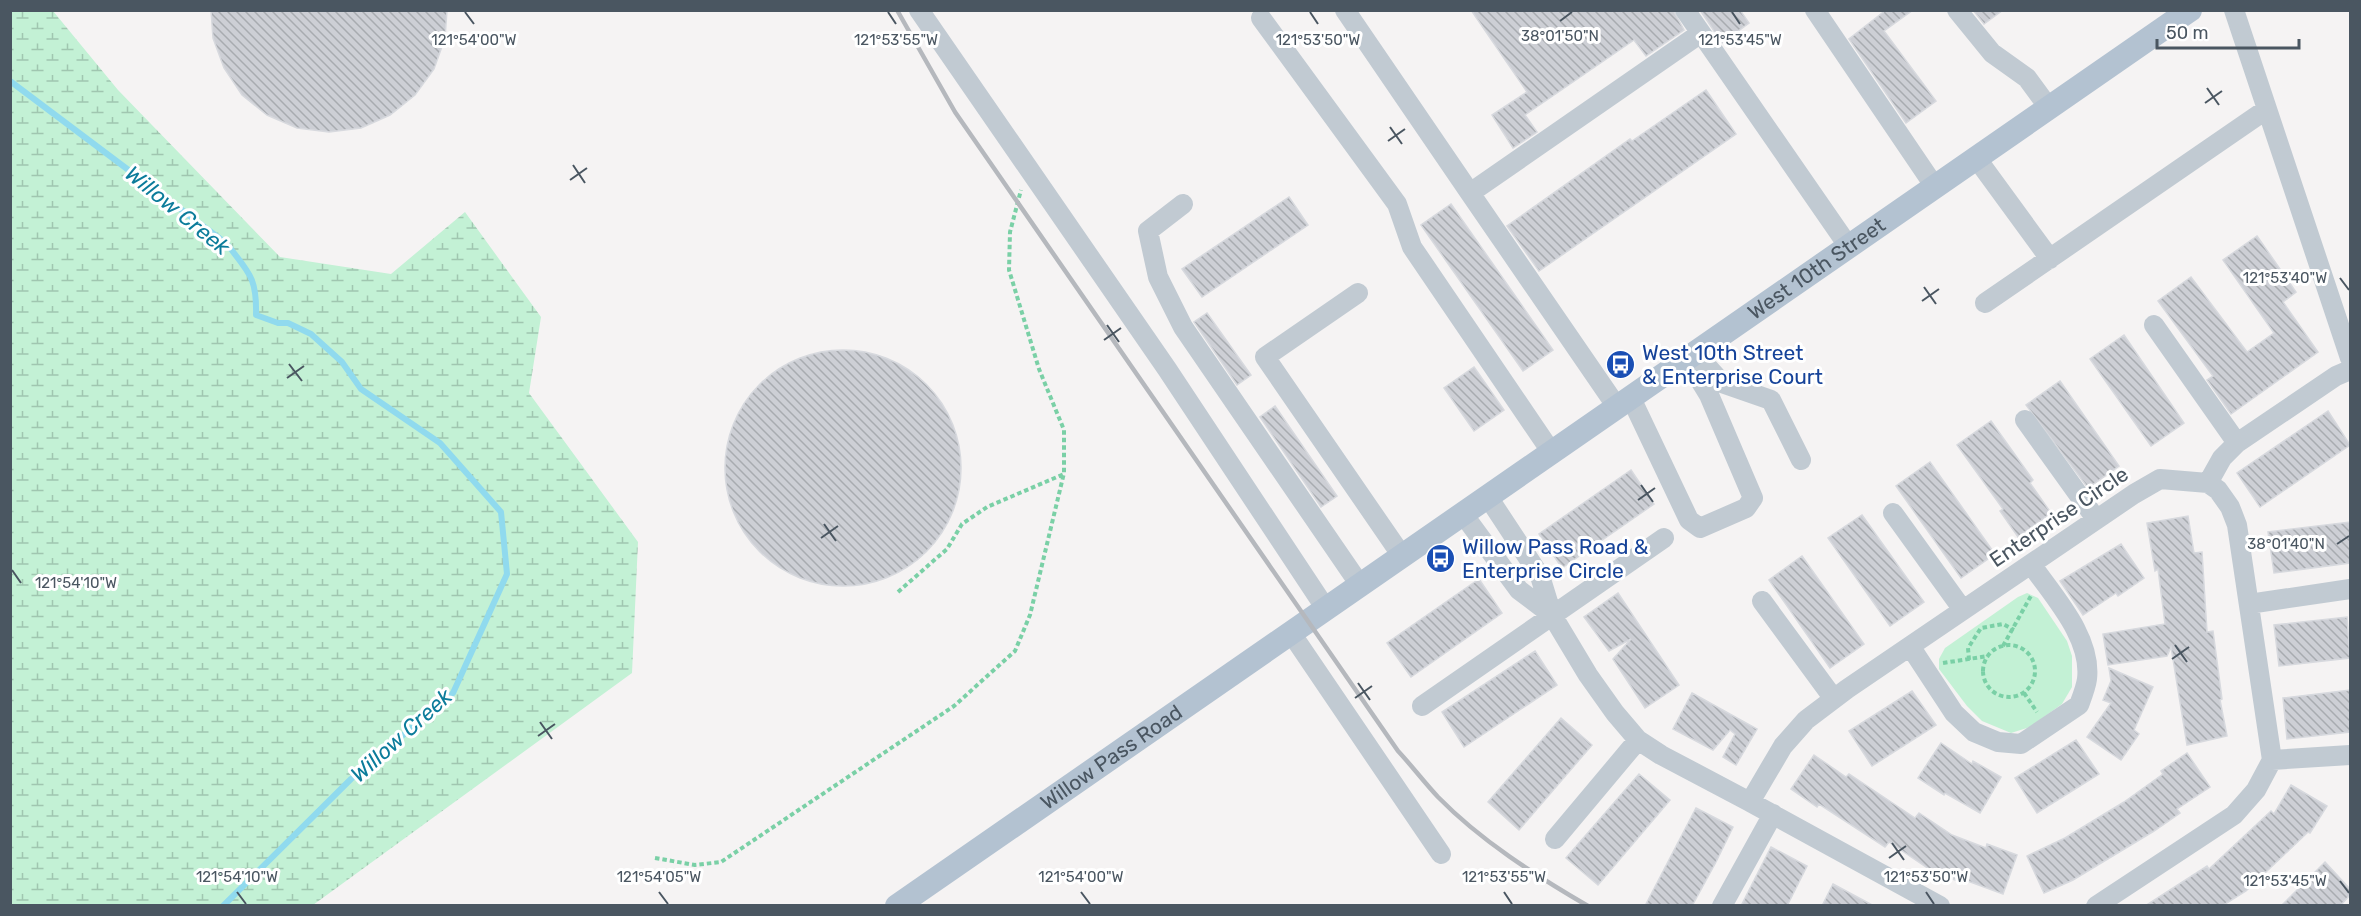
<svg xmlns="http://www.w3.org/2000/svg" width="2361" height="916" font-family="Rubik,sans-serif">
  <style>
    .wetland { fill: url(#wetland-marsh) }
    .green { fill: #c3f1d5 }
    .lines { fill: none; stroke-linecap: round; stroke-linejoin: round }
    .stream { stroke: #90daee; stroke-width: 6 }
    .building { fill: url(#building-back-hatch); stroke: #d7d9de; stroke-width: 1.5 }
    .path { stroke: #7ad0a6; stroke-width: 4; stroke-dasharray: 4.5 3; stroke-linecap: butt }
    .minor { stroke: #c1cad2; stroke-width: 20 }
    .major { stroke: #b3c2d1; stroke-width: 24 }
    .rail { stroke: #b5b8bd; stroke-width: 4.5 }
    .ticks { fill: none; stroke: #4a5661; stroke-width: 2 }
    .labels { text-anchor: middle; stroke-width: 6; stroke-linejoin: round; paint-order: stroke }
    .street-label { font-size: 21px; fill: #4a5661; stroke: #fff }
    .transit-label { font-size: 21px; fill: #164399; stroke: #fff; text-anchor: start }
    .water-label { font-size: 22px; font-style: italic; fill: #0c7c9b; stroke: #fff }
    .ticks-label { font-size: 15px; text-anchor: middle; fill: #4a5661; stroke: #fff; stroke-width: 6; stroke-linejoin: round; paint-order: stroke }
  </style>
  <defs>
    <pattern id="wetland-marsh" width="20" height="14" patternUnits="userSpaceOnUse" patternTransform="scale(1.5)"><rect width="20" height="14" fill="#c3f1d5"/><path d="M1 5h8M5 5V1M11 12h8M15 12V8" fill="none" stroke="#a0c6b0"/></pattern>
    <pattern id="building-back-hatch" width="6" height="6" patternUnits="userSpaceOnUse" patternTransform="scale(1.5)"><rect width="6" height="6" fill="#cdcfd5"/><path d="M-1 5l2 2M0 0l6 6M5-1l2 2" fill="none" stroke="#a8abb0"/></pattern>
  </defs>
  <rect width="100%" height="100%" fill="#f5f3f3"/>
  <path class="wetland" d="M10,11H53L118,90L280,257L391,274L465,212L541,317L529,393L638,542L632,673L313,905H11Z"/>
  <path class="green" d="M2027,593L2038,598L2067,641L2072,656V687L2062,704L2030,727L2011,733L1982,721L1967,706L1939,669V659L1945,648L2018,597Z"/>
  <g class="lines">
    <path class="stream" d="M10,81L227,244C249,273 257,277 256,315L278,323H288L311,334L342,362L361,389L440,443L501,512L507,574L453,693L351,779L223,906"/>
  </g>
  <path class="building" d="M211,10H447L445,38L434,69L415,95L390,115L361,128L329,132L297,128L267,115L242,95L224,68L213,38Z
    M1471,10H1673L1684,30L1646,56L1634,40L1525,115L1537,132L1513,148L1492,115L1527,92Z
    M1700,10H1740L1749,23L1722,43Z
    M1886,10H1913L1884,31L1936,101L1906,123L1849,39Z
    M1973,10H2003L1984,24Z
    M1706,90L1736,134L1539,271L1507,226L1630,139L1632,141Z
    M1289,197L1308,225L1202,297L1182,269Z
    M1451,204L1553,350L1523,371L1421,225Z
    M2257,236L2296,292L2283,302L2318,352L2231,414L2207,380L2213,376L2158,301L2191,277L2247,352L2274,333L2223,260Z
    M1207,313L1251,375L1237,385L1194,322Z
    M2124,335L2184,423L2151,446L2090,359Z
    M725 468a118 118 0 1 1 236 0a118 118 0 1 1-236 0Z
    M1474,367L1504,410L1474,431L1444,388Z
    M2060,381L2119,466L2088,488L2026,405Z
    M1275,406L1337,496L1321,507L1260,417Z
    M2328,411L2350,445L2260,507L2237,473Z
    M1991,421L2033,480L2030,483L2051,513L2018,537L2000,511L2003,509L1957,445Z
    M1930,462L1995,554L1961,578L1896,486Z
    M1631,470L1654,504L1562,568L1539,534Z
    M1862,515L1924,602L1890,626L1828,538Z
    M2188,516L2194,553L2202,552L2207,632L2213,631L2222,699L2220,700L2227,736L2187,745L2171,647L2167,656L2108,665L2103,634L2165,624L2158,569L2155,571L2147,523Z
    M2350,522V563L2274,573L2268,532Z
    M2121,544L2144,578L2118,596L2116,593L2083,615L2060,581Z
    M1802,556L1864,644L1830,668L1769,580Z
    M1479,579L1502,613L1411,677L1387,643Z
    M1618,593L1679,685L1645,708L1613,659L1631,639L1609,651L1584,617Z
    M2347,617L2350,658L2279,666L2274,625Z
    M1535,651L1557,685L1464,747L1442,712Z
    M2109,668L2153,687L2134,730L2139,734L2121,760L2087,737L2111,703L2103,700L2111,681Z
    M2350,690V732L2287,739L2283,698Z
    M1912,691L1936,725L1872,766L1849,731Z
    M1692,693L1757,729L1736,765L1723,757L1735,734L1730,730L1713,750L1673,729Z
    M1561,718L1592,745L1519,830L1488,802Z
    M2076,740L2099,774L2037,813L2015,778Z
    M1941,743L1972,764L1973,761L2001,777L1980,813L1945,793L1944,795L1918,778Z
    M2187,753L2210,787L2177,809L2180,813L2154,831L2073,880L2044,893L2027,856L2065,838L2124,802L2163,774L2161,771Z
    M1814,755L1846,777L1849,774L1915,818L1919,813L1952,835L1986,848L1987,844L2017,855L2003,894L1965,880L1964,883L1935,873L1889,842L1885,847L1819,804L1817,807L1791,789Z
    M1639,774L1670,800L1598,885L1566,858Z
    M2291,785L2327,806L2310,833L2308,832L2246,891L2222,906H2145L2207,866L2209,869L2271,811L2274,814Z
    M1696,808L1733,827L1716,862L1692,906H1645Z
    M1771,847L1807,866L1787,906H1741Z
    M2325,862L2350,889V895L2340,906H2281Z
    M1833,884L1874,906H1822Z"/>
  <g class="lines">
    <path class="path" d="M898,592L947,549L962,524L987,507L1064,474
      M1983 671a26 26 0 1 1 52 0a26 26 0 1 1-52 0Z
      M2003,646L2032,594
      M1969,660L1968,648L1981,628L2003,624L2014,630
      M1943,663L1988,656
      M2024,693L2037,712
      M655,858L695,865L721,862L954,706L1015,651L1030,615L1064,473V430L1039,369L1009,270L1010,232L1021,190"/>
    <path class="minor" d="M919,10L1167,369L1326,609
      M1345,10L1470,193
      M1685,10L1701,33
      M1815,10L1935,187
      M1957,10L1992,53L2027,78L2049,108
      M2234,10L2350,358
      M1261,18L1397,204L1412,247L1552,453
      M1977,159L2050,259
      M1183,204L1148,231L1158,277L1183,327L1360,585
      M1358,293L1265,357L1402,556
      M1985,303L2267,109
      M2154,325L2237,443
      M1695,353L1722,383L1771,400L1801,460
      M1631,398L1689,520L1700,528L1746,508L1753,498L1709,395L1687,359
      M1617,407L1470,193L1701,33L1849,247
      M2025,420L2096,519
      M2208,483L2222,458L2237,443L2336,376L2350,370
      M1488,497L1540,576L1552,615L1588,675L1615,713L1638,740L1661,755L1750,802
      M1893,513L1963,610
      M1463,514L1519,590L1552,615
      M1762,601L1834,699
      M2249,604L2350,589
      M1291,633L1441,854
      M1910,646L1954,713L1974,732L1998,742L2021,744L2079,705C2082,697 2086,687 2087,679C2092,637 2053,596 2031,564
      M1422,706L1664,538
      M2272,760L2350,755
      M1555,839L1638,740
      M1722,906L1773,814
      M1940,906L1750,802L1783,746L1806,720L1847,689L2134,494L2160,479L2208,483L2218,490L2230,507L2237,525L2272,760L2256,790L2234,815L2096,906"/>
    <path class="major" id="s1" d="M897,906L2190,10"/>
    <path class="rail" d="M897,10L955,112L1398,751C1412,766 1424,782 1438,797C1481,841 1535,875 1588,906"/>
  </g>
  <path class="ticks" d="M465,12L474,24M888,12L896,24M1310,12L1318,24M1732,12L1740,24M1560,21L1572,12M2207,88L2219,105M2205,103L2222,91M1390,127L1402,144M1388,141L1405,129M573,165L585,183M570,180L587,168M2340,278L2349,290M1924,287L1936,304M1922,301L1939,289M1107,325L1119,342M1104,340L1121,328M289,364L302,381M287,378L304,366M1641,485L1653,502M1638,500L1655,488M824,524L836,541M821,538L838,526M2337,544L2349,536M12,570L21,583M2175,645L2187,662M2172,659L2189,647M1358,683L1370,700M1355,698L1372,686M540,722L552,739M538,736L555,724M1892,843L1904,860M1889,858L1906,846M2340,881L2349,893M237,892L246,904M659,892L668,904M1081,892L1090,904M1504,892L1512,904M1926,892L1934,904"/>
  <defs>
    <symbol id="bus-disc" viewBox="-11 -11 22 22"><circle r="9.5" fill="#1a4fb4" stroke="#fff"/><path d="M-5-6H5V4H4V6H2V4H-2V6H-4V4H-5ZM-3.5-4V0h7V-4ZM-3.5 1.2v1.5H-2V1.2ZM2 1.2v1.5H3.5V1.2Z" fill="#fff"/></symbol>
  </defs>
  <g fill-rule="evenodd">
    <use href="#bus-disc" x="1604" y="348" width="33" height="33"/>
    <use href="#bus-disc" x="1424" y="542" width="33" height="33"/>
  </g>
  <g class="labels">
    <g class="street-label">
      <text dy="7" stroke="none"><textPath href="#s1" startOffset="1119">West 10th Street</textPath></text>
      <text transform="translate(2059 517) rotate(-34)" y="7">Enterprise Circle</text>
      <text dy="7" stroke="none"><textPath href="#s1" startOffset="261">Willow Pass Road</textPath></text>
    </g>
    <g class="transit-label">
      <text x="1642" y="360">West 10th Street<tspan x="1642" dy="24">&amp; Enterprise Court</tspan></text>
      <text x="1462" y="554">Willow Pass Road &amp;<tspan x="1462" dy="24">Enterprise Circle</tspan></text>
    </g>
    <g class="water-label">
      <text transform="translate(178 210) rotate(39)" y="8">Willow Creek</text>
      <text transform="translate(401 735) rotate(-42)" y="8">Willow Creek</text>
    </g>
  </g>
  <g class="ticks-label">
    <text x="1560" y="41">38°01'50"N</text>
    <text x="474" y="45">121°54'00"W</text>
    <text x="896" y="45">121°53'55"W</text>
    <text x="1318" y="45">121°53'50"W</text>
    <text x="1740" y="45">121°53'45"W</text>
    <text x="2285" y="283">121°53'40"W</text>
    <text x="2286" y="549">38°01'40"N</text>
    <text x="76" y="588">121°54'10"W</text>
    <text x="237" y="882">121°54'10"W</text>
    <text x="659" y="882">121°54'05"W</text>
    <text x="1081" y="882">121°54'00"W</text>
    <text x="1504" y="882">121°53'55"W</text>
    <text x="1926" y="882">121°53'50"W</text>
    <text x="2285" y="886">121°53'45"W</text>
  </g>
  <rect width="2361" height="916" fill="none" stroke="#4a5661" stroke-width="24"/>
  <path d="M2157 39v9h142v-9" fill="none" stroke="#4a5661" stroke-width="3"/>
  <text x="2166" y="39" font-size="18" fill="#4a5661" stroke="#ffffff" stroke-width="4.5" paint-order="stroke">50 m</text>
</svg>
